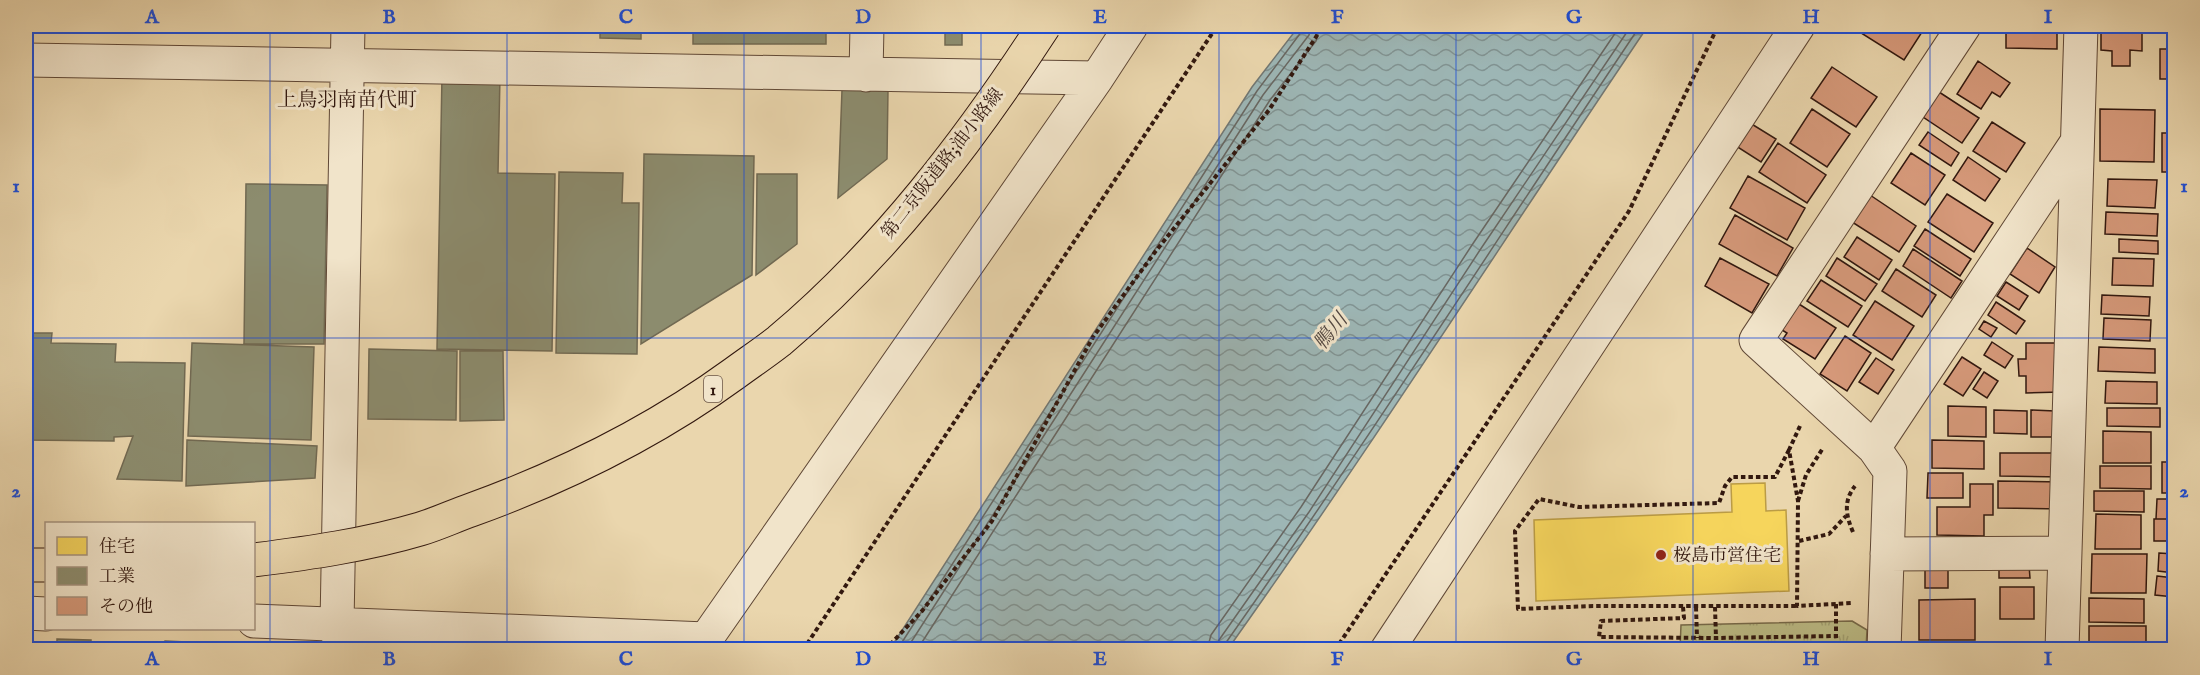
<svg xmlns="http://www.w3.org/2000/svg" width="2200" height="675" font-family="'IM FELL English','Noto Serif JP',serif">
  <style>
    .park { fill: url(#park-tufts); stroke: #776a4a; stroke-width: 1.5 }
    .water { fill: url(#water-waves); stroke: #727773; stroke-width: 1.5 }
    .homes { fill: #f6d55c; stroke: #bb9c45; stroke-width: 1.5 }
    .industry { fill: #8c8c6e; stroke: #716952; stroke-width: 1.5 }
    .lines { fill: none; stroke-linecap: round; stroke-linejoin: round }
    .shore { stroke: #686762; stroke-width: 1.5 }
    .building { fill: #d6997a; stroke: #32180f; stroke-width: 1.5 }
    .minor-casing { stroke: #604836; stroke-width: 35 }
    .highway-casing { stroke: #32180f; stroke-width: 35 }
    .path { stroke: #32180f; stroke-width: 4; stroke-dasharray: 4.5 3; stroke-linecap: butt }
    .minor { stroke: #f1e4ca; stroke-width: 33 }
    .highway { stroke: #ead6ad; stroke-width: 33 }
    .highway-bridge-casing { stroke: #32180f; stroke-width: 35; stroke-linecap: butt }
    .highway-bridge { stroke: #ead6ad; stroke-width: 33 }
    .grid { fill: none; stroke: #1d4ed8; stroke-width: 1.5; stroke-opacity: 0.55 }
    .poi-dot { fill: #8f2418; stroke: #f1e4ca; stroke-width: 2 }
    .labels { text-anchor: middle; stroke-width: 6; stroke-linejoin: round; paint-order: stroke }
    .shield { fill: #f1e4ca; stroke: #6b5547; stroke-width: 1.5 }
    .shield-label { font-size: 16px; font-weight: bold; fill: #32180f }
    .street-label { font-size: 18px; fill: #32180f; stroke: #f1e4ca }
    .poi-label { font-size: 18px; fill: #32180f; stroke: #f1e4ca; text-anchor: start }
    .neighbourhood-label { font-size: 20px; fill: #32180f; stroke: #f1e4ca }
    .water-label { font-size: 20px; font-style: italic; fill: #524741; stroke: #f1e4ca }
    .neatline { fill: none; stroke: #1d4ed8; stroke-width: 2 }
    .grid-label { font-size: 20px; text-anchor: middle; font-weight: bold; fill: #1d4ed8 }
  </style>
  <defs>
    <pattern id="park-tufts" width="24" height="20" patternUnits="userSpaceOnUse" patternTransform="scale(1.5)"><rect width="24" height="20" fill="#bcbc86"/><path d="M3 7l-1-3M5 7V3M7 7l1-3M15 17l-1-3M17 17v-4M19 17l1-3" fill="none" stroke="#a2a172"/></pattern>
    <pattern id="water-waves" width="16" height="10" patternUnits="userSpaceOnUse" patternTransform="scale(1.5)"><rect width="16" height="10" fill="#9db6b5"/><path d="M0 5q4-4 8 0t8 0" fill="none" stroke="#819392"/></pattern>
  </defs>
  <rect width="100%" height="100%" fill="#ead6ad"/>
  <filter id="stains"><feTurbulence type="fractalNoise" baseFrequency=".00333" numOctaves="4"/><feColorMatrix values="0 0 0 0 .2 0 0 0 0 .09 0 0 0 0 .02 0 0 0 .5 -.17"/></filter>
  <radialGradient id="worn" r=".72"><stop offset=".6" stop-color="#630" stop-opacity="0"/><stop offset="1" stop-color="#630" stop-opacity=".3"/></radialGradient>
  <path class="park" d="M1852,621L1867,630L1866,649H1680L1681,625Z"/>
  <path class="water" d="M1299,26H1648C1508,233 1373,445 1228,649H890L1252,87Z"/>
  <path class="homes" d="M1765,483L1766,511L1786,510L1789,591L1536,601L1534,520L1732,512L1731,484Z"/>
  <path class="industry" d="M600,26H641V39L600,38Z
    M693,26H826V44H693Z
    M888,26H962V45H945V26Z
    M442,75L500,76L498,173L555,174L552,351L437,349Z
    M842,90H888L887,159L838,198Z
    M644,154L754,156L752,275L641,344Z
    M559,172L623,173L622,203H639L637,354L556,353Z
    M757,174H797V244L756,275Z
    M246,184L327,185L324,344H244Z
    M26,333H52L51,343L116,344L115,362L185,363L182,481L117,479L133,436L114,437V441L26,440Z
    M192,343L314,347L311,440L188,436Z
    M369,349L457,351L456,420L368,419Z
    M460,351H503L504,420L460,421Z
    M187,440L317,446L315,478L186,486Z
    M57,639L91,640V650H57Z
    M165,641L186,642V650H164Z
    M459,641H517V650H460Z"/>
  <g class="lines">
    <path class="shore" d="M897,650L1257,91L1302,31L1303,26
      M906,650L1263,95L1309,35L1311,26
      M917,650L1270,100L1316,41L1320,26
      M1207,650L1211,635L1301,507L1472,245L1620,26
      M1216,650L1219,640L1309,512L1480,250L1631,26
      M1224,650L1225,644C1368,441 1502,231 1640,26"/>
  </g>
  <path class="building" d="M1850,26H1912L1922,32L1904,60Z
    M2006,26H2057V49L2006,48Z
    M2101,26H2142V51L2130,50V66H2112V51L2101,50Z
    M2160,49H2174V79H2160Z
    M1978,61L2010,83L2000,97L1992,92L1981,109L1957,94Z
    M1832,67L1877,97L1856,127L1811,98Z
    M1939,92L1979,118L1962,143L1923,117Z
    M1812,109L1850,134L1827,167L1790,143Z
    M2100,109L2155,110L2154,162L2100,161Z
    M1992,122L2025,143L2006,172L1973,151Z
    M1750,123L1776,139L1761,162L1736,146Z
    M1928,132L1959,153L1951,166L1919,145Z
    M2162,133H2174V172H2162Z
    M1778,143L1826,175L1807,203L1759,172Z
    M1911,153L1945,175L1925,205L1891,183Z
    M1968,157L2000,179L1985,201L1953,180Z
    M1748,176L1805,208L1787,240L1730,208Z
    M2108,179L2157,180L2155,208L2107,206Z
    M1947,194L1993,223L1974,252L1928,222Z
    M1870,195L1916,226L1899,252L1852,222Z
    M2106,212L2158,214L2157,236L2105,234Z
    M1735,215L1793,248L1777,276L1719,244Z
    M1925,229L1971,259L1960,276L1914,246Z
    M1857,237L1892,260L1879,280L1844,257Z
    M2119,239L2158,241V254L2119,252Z
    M2027,248L2055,267L2039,293L2010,274Z
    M1913,249L1962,281L1951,298L1903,266Z
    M1720,258L1769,284L1752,313L1705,286Z
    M1837,258L1877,284L1865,301L1826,276Z
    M2113,258L2154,259L2153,286L2112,285Z
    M1896,269L1936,295L1922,317L1882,291Z
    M1821,280L1862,306L1848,327L1807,301Z
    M2006,282L2028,296L2019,310L1997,296Z
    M2102,295L2150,297L2149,316L2101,314Z
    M1875,301L1914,326L1892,360L1853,335Z
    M1996,302L2025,321L2016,334L1988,315Z
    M1799,304L1836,328L1815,359L1783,339L1787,333L1782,330Z
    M2104,318L2151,320L2150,341L2103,339Z
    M1984,321L1997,328L1991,337L1979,329Z
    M1845,336L1871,353L1847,391L1820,374Z
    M1992,342L2013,356L2005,368L1984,355Z
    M2026,343H2060L2061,392L2026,393V376H2019L2018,359H2026Z
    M2099,347L2155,349V373L2098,371Z
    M1962,357L1981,369L1963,396L1944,384Z
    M1876,358L1894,370L1878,394L1859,382Z
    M1984,372L1998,381L1987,398L1973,389Z
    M2106,381L2157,382V404L2105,403Z
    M1948,406L1986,407V437L1948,436Z
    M2107,408H2160V427L2107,426Z
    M1994,410L2027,411V434L1994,433Z
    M2031,410L2055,411V437H2031Z
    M2103,431L2151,432V463H2103Z
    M1932,440L1984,441V469L1932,468Z
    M2000,453H2061V477L2000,476Z
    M2162,462H2174V493H2162Z
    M2100,466H2151V489L2100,488Z
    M1928,473H1963V498H1927Z
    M1998,481L2062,482V509L1998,508Z
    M1970,484H1993V515H1984V536L1937,535V507H1970Z
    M2094,491H2144V512L2094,511Z
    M2157,499H2174V519H2156Z
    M2096,514L2141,515V549H2095Z
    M2154,519H2174V541H2154Z
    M2159,553L2174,554V573L2158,571Z
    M2092,554H2147L2146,593H2091Z
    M1948,565V588H1925V566Z
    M1999,565H2029L2030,578H1999Z
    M2157,576L2174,578V597L2155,595Z
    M2000,587H2034V619H2000Z
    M2089,598L2144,599V623L2089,622Z
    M1975,599V640H1919V600Z
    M2170,624H2174V649H2168Z
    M2089,626H2146V643L2089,642Z
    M1993,643H2053V650H1993Z
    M1604,644H1668V650H1604Z
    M1919,644H1951V650H1919Z
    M2089,647L2138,648V650H2089Z"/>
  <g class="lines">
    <defs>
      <path id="minor" d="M26,60L1097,78
        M866,75L867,26
        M1874,448L2077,142
        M1887,554L2065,553
        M26,613L46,614
        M254,621L706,639L1097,78L1131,26
        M340,650L337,624L348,26
        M1387,650L1798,26
        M1884,650L1890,471L1874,448L1756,340L1964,26
        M2062,650L2081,26"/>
      <path id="highway" d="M26,565H46"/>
    </defs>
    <use href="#minor" class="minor-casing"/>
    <use href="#highway" class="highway-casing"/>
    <path class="path" d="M1800,426L1789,450L1798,501L1797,606L1852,603
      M1789,450L1775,477H1732L1725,486L1719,503L1579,507L1539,499L1515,531L1518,609L1593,606H1797
      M1798,501L1806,475L1823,448
      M1853,532C1846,516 1843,501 1855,486
      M1799,541L1829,534L1846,516
      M1836,604V636
      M1683,607L1684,618L1601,621L1599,637L1716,638L1836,636L1837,650
      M1696,607L1697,638
      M1715,607L1716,638
      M803,650L1217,26
      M885,650L922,611L992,521L1093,337L1155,252L1269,110L1323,26
      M1335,650L1629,211L1718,26"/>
    <use href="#minor" class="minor"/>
    <use href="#highway" class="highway"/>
    <defs>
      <path id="highway-bridge" d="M254,560C309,553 366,545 420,529C437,524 454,516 471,510C565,476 654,432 735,373C750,362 765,352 779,341C885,252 970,140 1044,26"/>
    </defs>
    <use href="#highway-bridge" class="highway-bridge-casing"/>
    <use href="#highway-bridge" class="highway-bridge"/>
  </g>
  <path class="grid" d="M270,26V650M507,26V650M744,26V650M981,26V650M1219,26V650M1456,26V650M1693,26V650M1930,26V650M26,338H2174"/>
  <circle class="poi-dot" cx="1661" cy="555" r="6"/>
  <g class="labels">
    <rect class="shield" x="704" y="376" width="18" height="26" rx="4.5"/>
    <g class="shield-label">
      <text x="713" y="395">1</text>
    </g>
    <g class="street-label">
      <text transform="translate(942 163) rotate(-52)" y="6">第二京阪道路;油小路線</text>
    </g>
    <g class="poi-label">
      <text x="1673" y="561">桜島市営住宅</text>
    </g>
    <g class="neighbourhood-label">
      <text x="347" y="106">上鳥羽南苗代町</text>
    </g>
    <g class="water-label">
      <text transform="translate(1330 331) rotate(-51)" y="7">鴨川</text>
    </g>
  </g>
  <rect width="2200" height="675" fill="none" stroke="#ead6ad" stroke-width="66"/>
  <rect x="45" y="522" width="210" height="108" fill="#f1e4ca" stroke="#a5927f" stroke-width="1.5"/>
  <rect x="57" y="537" width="30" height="18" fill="#f6d55c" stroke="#a5927f" stroke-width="1.5"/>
  <text x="99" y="552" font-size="18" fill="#32180f">住宅</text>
  <rect x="57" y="567" width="30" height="18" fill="#8c8c6e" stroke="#a5927f" stroke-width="1.5"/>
  <text x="99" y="582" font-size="18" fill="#32180f">工業</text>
  <rect x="57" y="597" width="30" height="18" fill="#d6997a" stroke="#a5927f" stroke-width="1.5"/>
  <text x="99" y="612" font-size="18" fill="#32180f">その他</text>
  <rect x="33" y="33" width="2134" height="609" class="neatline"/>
  <g class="grid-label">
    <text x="152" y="23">A</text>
    <text x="389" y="23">B</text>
    <text x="626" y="23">C</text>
    <text x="863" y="23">D</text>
    <text x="1100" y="23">E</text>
    <text x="1337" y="23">F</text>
    <text x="1574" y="23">G</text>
    <text x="1811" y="23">H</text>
    <text x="2048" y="23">I</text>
    <text x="16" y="192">1</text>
    <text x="2184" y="192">1</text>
    <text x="16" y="497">2</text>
    <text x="2184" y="497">2</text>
    <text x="152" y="665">A</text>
    <text x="389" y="665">B</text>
    <text x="626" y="665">C</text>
    <text x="863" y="665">D</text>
    <text x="1100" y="665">E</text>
    <text x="1337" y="665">F</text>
    <text x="1574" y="665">G</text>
    <text x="1811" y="665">H</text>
    <text x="2048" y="665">I</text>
  </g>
  <rect width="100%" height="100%" filter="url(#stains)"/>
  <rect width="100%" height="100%" fill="url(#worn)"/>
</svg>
